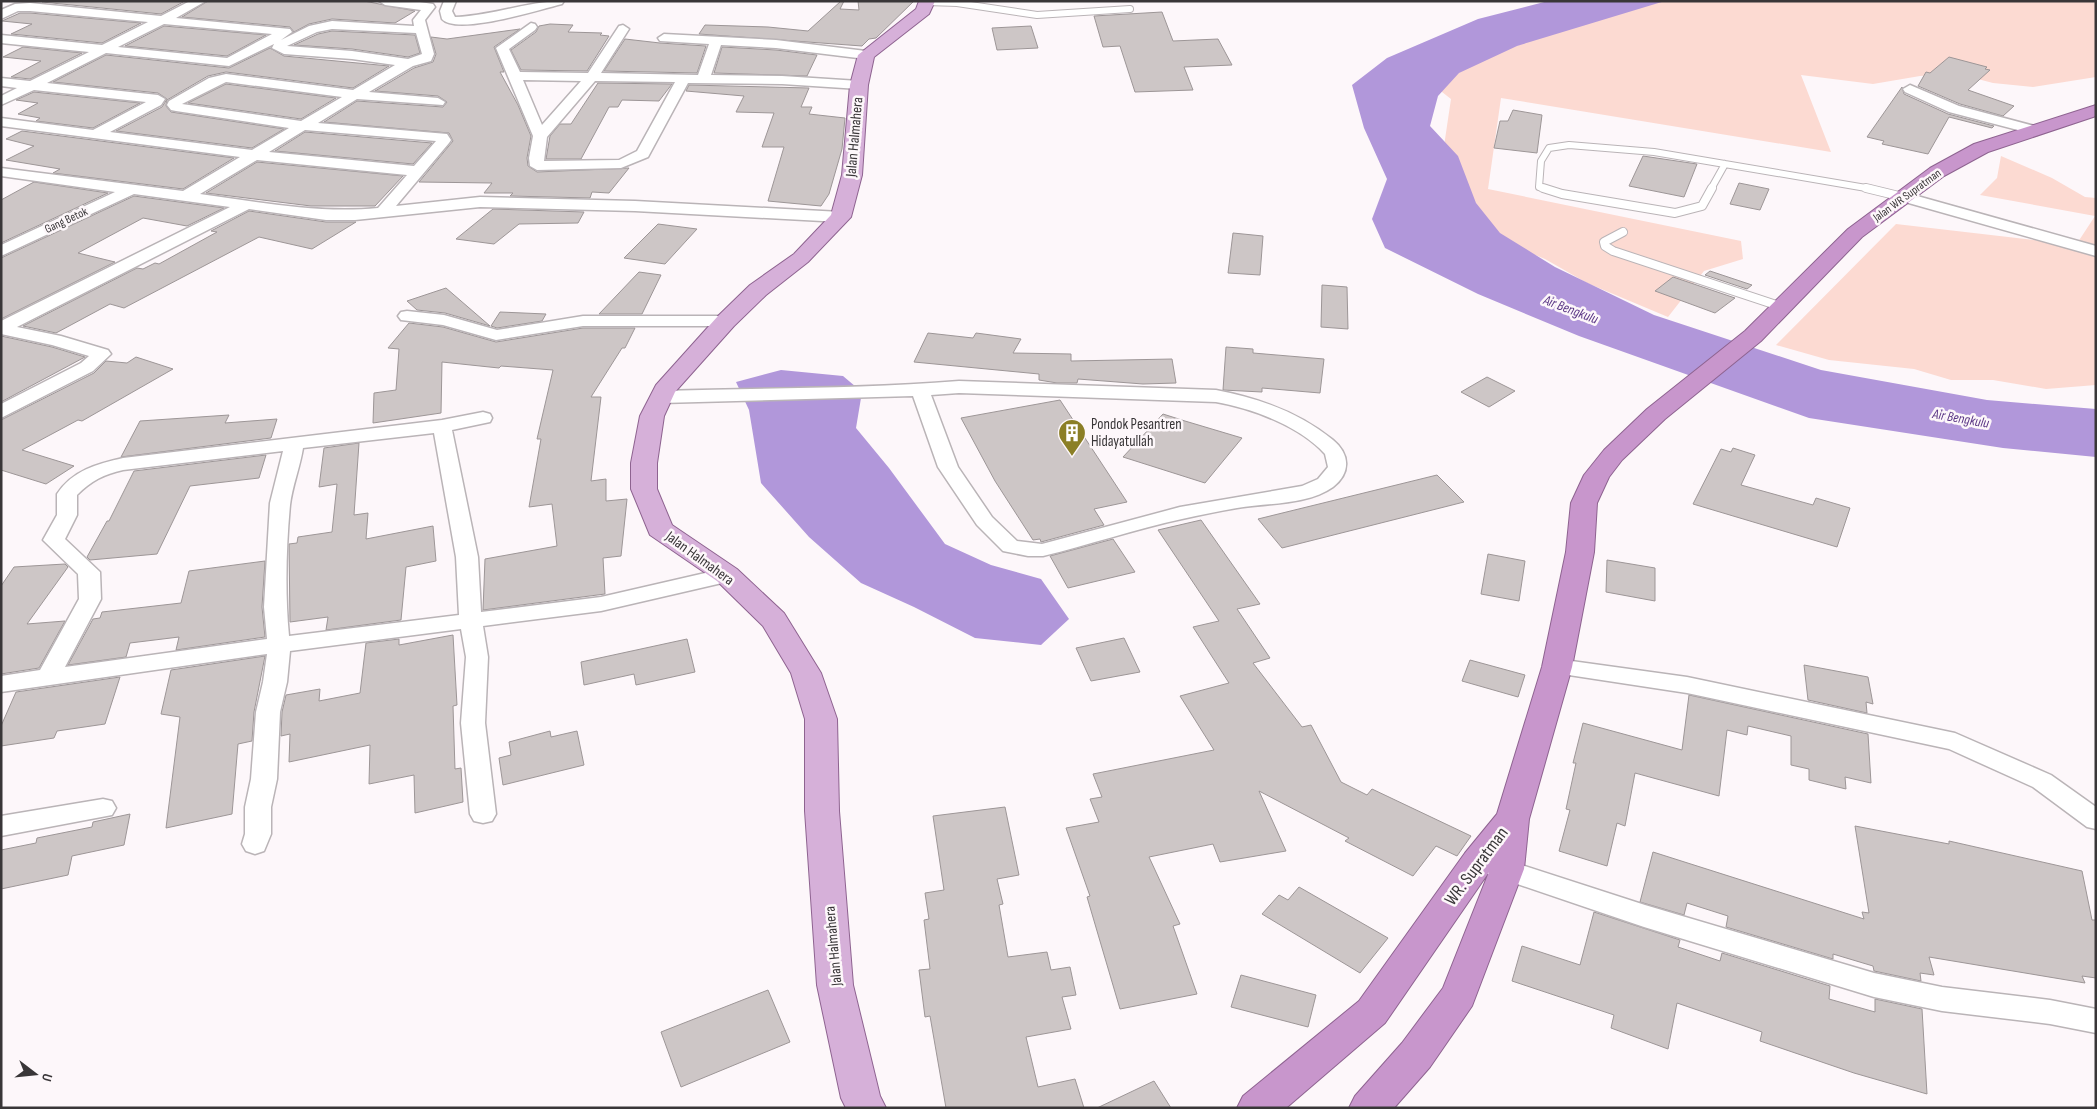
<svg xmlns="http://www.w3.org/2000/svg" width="2097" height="1109" font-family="'Sofia Sans Condensed',sans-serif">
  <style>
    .green { fill: #fcdad2 }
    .water { fill: #b197da }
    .building { fill: #cdc6c6; stroke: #9d9697 }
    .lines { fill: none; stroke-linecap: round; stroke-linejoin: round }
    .service-far1-casing { stroke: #bab4b7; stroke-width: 8 }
    .service-casing { stroke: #bab4b7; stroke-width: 10 }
    .minor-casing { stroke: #bab4b7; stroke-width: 3 }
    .primary-casing { stroke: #8e6390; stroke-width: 2 }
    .trunk-casing { stroke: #8e6390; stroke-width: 2 }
    .service-far1 { stroke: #fff; stroke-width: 6 }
    .service { stroke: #fff; stroke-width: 8 }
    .minor { fill: #fff; fill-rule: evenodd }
    .primary { fill: #d6b0d9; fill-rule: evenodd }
    .trunk { fill: #c896cc; fill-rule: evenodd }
    .labels { text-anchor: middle; stroke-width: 5; stroke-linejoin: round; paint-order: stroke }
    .far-street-label { font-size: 12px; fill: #393638; stroke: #fdf7fa }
    .far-water-label { font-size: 14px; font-style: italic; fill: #5a3685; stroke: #fdf7fa }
    .street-label { font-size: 15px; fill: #393638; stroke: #fdf7fa }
    .poi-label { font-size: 15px; fill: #393638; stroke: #fdf7fa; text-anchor: start }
    .near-street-label { font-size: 18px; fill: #393638; stroke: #fdf7fa }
  </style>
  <rect width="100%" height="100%" fill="#fdf7fa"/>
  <path class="green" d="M1645,1H2096V77L2033,87L1993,83L1955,73L1920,76L1873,84L1801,75L1831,152L1501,98L1488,189L1741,241L1743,259L1704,271L1668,317L1587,283L1545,259L1479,232L1444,146L1451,99L1424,78Z
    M2001,156L2052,178L2085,197L2096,198V385L2046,389L1993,380H1951L1914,369L1829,360L1776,345L1896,224L2076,245L2095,216L1980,195L1997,178Z"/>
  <path class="water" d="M1548,1H1665L1517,46L1459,73L1438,96L1430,126L1458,156L1476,203L1500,233L1555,267L1654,315L1821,370L1987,400L2096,409V457L2003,448L1809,418L1579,336L1478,294L1385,248L1372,219L1387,179L1364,128L1352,85L1387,58L1478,19Z
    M781,370L843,376L862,392L856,428L889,468L945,544L991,565L1041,579L1069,619L1041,645L975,638L914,607L861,583L809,537L761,483L749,410L736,382Z"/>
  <path class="building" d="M45,1H185L161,14L42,2Z
    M208,1H364L415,11L395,23L332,19L309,24L294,32L290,27L182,17Z
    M841,1H844L840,9L859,10L858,1H914L876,38L869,39L862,46L699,34L705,25L768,27L808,31Z
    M1162,12L1173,41L1218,39L1232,65L1184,67L1193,90L1135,92L1120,46L1103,47L1094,16Z
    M20,13H30L141,23L102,43L11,34L32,24L2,21Z
    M550,24L573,25L568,32L602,33L600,35L609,36L587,71L521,70L511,50L536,32L539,26Z
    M164,26L266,35L227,56L125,46Z
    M1031,26L1038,48L997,50L992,28Z
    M520,29L494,47L504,72H500L518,105L531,136L527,158L528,166L537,172L629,168L609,193L592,192L590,198L510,196L513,193H484L492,183L419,182L453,141L449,133L324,122L357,101L443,107L447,102L438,96L375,91L414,68L433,62L436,54L431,37L447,39Z
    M332,31L415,35L420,53L408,57L352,49L294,45L318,34Z
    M625,39L660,43L706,46L697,73L604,71Z
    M23,47L82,53L30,79L11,77L41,61L3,57Z
    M722,47L776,50L817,55L807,76L714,73Z
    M270,48L284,56L389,66L353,88L226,72L208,76L167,100L166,106L171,112L284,129L252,148L116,131L162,107L167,99L158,93L53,82L106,55L229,68Z
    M1949,57L1987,67L1985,69L1990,70L1968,90L2014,106L2003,116L1960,104L1918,86L1926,72L1930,73Z
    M598,83L672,84L659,101L622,100L618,107H609L581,159H546L550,136L560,124H571Z
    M226,84L336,98L301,119L188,103Z
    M689,85L809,88L801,107H812L809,114L845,118L842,149L829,194L821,206L768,201L784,147H762L774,113L736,112L744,96L686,91Z
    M1902,87L1904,94L1948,114L1994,126L1992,128L1949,117L1928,154L1882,144L1884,141L1867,137Z
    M34,92L140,103L93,128L36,121L40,118L18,114L38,103L16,100Z
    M1513,110L1542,115L1537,153L1494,148L1500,121H1508Z
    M22,131L234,158L183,189L53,173L60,169L6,160L34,146L6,139Z
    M305,132L432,143L413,164L275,151Z
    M1643,156L1697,164L1684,197L1629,186Z
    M257,162L403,176L375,206H311L206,193Z
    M34,182L108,193L1,243V200Z
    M1739,183L1769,189L1760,210L1730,204Z
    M134,196L224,208L187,226L143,218L78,253L115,262L1,319V258Z
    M493,209L584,212L578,223L519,224L494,244L456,239Z
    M249,211L326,222H356L312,249L259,237L124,308L110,304L56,333L23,326L137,268L143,269L155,263L159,264L217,232L211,231Z
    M658,224L697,229L665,264L624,258Z
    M1233,233L1263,236L1260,275L1228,273Z
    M1710,271L1752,285L1747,289L1705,275Z
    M639,272L661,275L642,314H599Z
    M1673,277L1735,298L1715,313L1655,291Z
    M1322,285L1347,287L1348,329L1321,327Z
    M446,288L490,326L445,313L417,310L407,301Z
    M500,312L546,314L542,321L497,328L491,326Z
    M409,323L443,327L496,342L583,328H635L625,348H622L591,397H601L591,481L606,479V501L627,499L621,556L603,558L605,594L483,610L485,559L557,546L552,504L529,507L541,439H537L553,370L501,366L499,368L442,362L441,413L373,423L374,393L396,390L399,349L388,348Z
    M928,333L973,338L976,333L1021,339L1013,353L1071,354V361L1172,359L1176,383L1143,384L1078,379L1077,383H1057L1039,380V374L914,362Z
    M1,336L52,347L85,357L1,402Z
    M1226,347L1253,349V353L1324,359L1320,393L1262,388V392L1223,390Z
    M136,357L173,369L82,421L78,420L22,450L74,466L46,484L1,470V420L94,373L106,361L127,363Z
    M1487,377L1515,391L1489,407L1461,392Z
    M1060,400L1127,502L1094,509L1104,525L1041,542L1040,539L1033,540L995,481L961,418Z
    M1163,414L1185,421L1242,438L1205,483L1123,457Z
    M229,415L225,423L277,419L271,438L121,457L140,421Z
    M359,443L354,515L368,513L366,539L433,526L436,561L406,567L401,620L326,630L328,617L290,622L289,544L297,543L298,537L332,532L337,484L319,487L324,448Z
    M1733,448L1755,455L1741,485L1813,505L1816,498L1850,508L1837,547L1693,504L1721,449L1731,452Z
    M266,455L259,478L190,486L157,554L90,560L87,557L107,521H109L134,471Z
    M1437,475L1464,502L1282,548L1258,519Z
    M1201,520L1260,604L1237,609L1270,658L1253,663L1302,727L1311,725L1341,782L1367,795L1372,789L1471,836L1457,856L1436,846L1413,876L1345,841L1349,838L1259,791L1286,851L1220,862L1213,844L1149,857L1180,924L1173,926L1197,994L1120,1009L1087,897L1090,896L1066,828L1099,822L1090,799L1102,797L1093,774L1214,750L1180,696L1229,683L1193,627L1219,621L1158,530Z
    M1113,539L1135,572L1068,588L1050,556Z
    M1488,554L1525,561L1519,601L1481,594Z
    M1607,560L1655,568V601L1606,592Z
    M265,561L262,607L265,637L176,650L179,637L130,643L126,657L68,665L93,619L100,618L102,612L181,603L189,571Z
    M65,564L68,567L27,624L65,621L39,668L1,674V586L14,567Z
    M453,635L457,705L453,706L455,769L461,768L463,802L415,813L414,775L369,784L370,745L289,762L290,734L281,736L282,712L286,695L320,689L319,701L360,693L366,643L399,639V645Z
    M1124,638L1140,672L1091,681L1076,648Z
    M687,639L695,672L636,685L634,674L584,685L581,662Z
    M265,656L254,712L252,741L238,744L232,814L166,828L180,717L161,714L171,670Z
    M1470,660L1525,675L1518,697L1462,681Z
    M1804,665L1868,677L1873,704L1866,702L1867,713L1808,700Z
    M120,677L105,724L57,731L54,738L1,746V726L16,692Z
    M1689,695L1868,734L1871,783L1845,777L1846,789L1809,780V769L1791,765V736L1748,726L1747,735L1727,730L1719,796L1635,773L1625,826L1617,823L1607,866L1559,851L1570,810L1566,809L1576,763H1573L1583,723L1682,750Z
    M550,731L551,737L577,731L584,765L503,785L499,758L511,755L509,742Z
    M1005,807L1019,875L997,879L1003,904L999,905L1008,957L1047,952L1051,970L1070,967L1076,995L1062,997L1071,1029L1026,1037L1038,1087L1075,1079L1084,1108H946L930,1016L925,1017L919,970L930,969L924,920L929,919L925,893L944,890L933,816Z
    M130,814L124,845L72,856L68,875L1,889V850L36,843L37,838L92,827L93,822Z
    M1855,826L1949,844V841L2082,871L2092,920H2096V978L2082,976L2085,983L1929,957L1934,975L1920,973L1921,981L1874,971L1873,966L1833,954V959L1726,927L1728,916L1687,903L1684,915L1640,902L1653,852L1864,919L1862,912L1869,913Z
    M1299,887L1388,938L1360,973L1262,914L1279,895L1288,900Z
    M1594,912L1680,940L1678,947L1720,961L1722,953L1830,986L1829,999L1875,1012V999L1922,1009L1927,1094L1854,1073L1760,1041L1762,1032L1677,1003L1668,1049L1611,1028L1614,1015L1512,981L1522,946L1580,965Z
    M1241,975L1316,995L1308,1027L1231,1007Z
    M768,990L790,1042L681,1087L661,1032Z
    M1154,1081L1171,1108H1097Z"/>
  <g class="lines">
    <defs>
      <path id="service-far1" d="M927,2L957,3L1037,15L1130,9
        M1547,189L1539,187L1541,161L1549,148L1569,145L1654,152L1872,189
        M1711,189L1725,164"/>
      <path id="service" d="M1543,188L1562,194L1675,213L1702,206L1712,188
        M1866,188L1903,197
        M1623,232L1604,242L1605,246L1613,251L1782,307"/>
      <path id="minor" d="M190,1H206L176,18L290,29L292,32L281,40L309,26L332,21L414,26L413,20L421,10L385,5L379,1H413L433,4L435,7L425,20L434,54L431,61L413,66L369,92L438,98L445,102L443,105L357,99L318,123L447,134L451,140L449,143L396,206L480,197L635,201L841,212L849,217L841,222L635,211L480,207L355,220H326L249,209L17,327L61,336L108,350L111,354L93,371L1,418V404L81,363L89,356L52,345L1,334V321L230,207L134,194L1,256V245L115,192L1,176V168L183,191L240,157L1,126V118L93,130L146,102L34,90L1,105V96L17,88L1,86V78L30,81L89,52L1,43V35L102,45L148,22L30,11H18L1,19V10L15,4L30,3L161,16ZM164,24L272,34L227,58L118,47ZM332,29L416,33L422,54L408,59L352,51L287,46L317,32ZM274,44L272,48L284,54L352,59L395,65L353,90L226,74L209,78L169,101L167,105L171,110L176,111L289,128L252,150L110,132L161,105L165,99L158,95L47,83L106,53L229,66ZM226,82L342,97L301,121L182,104ZM305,130L436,141L414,166L269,152ZM257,160L407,175L378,208C319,214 259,202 200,194Z
        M444,1H456L452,11L455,17C492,16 527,1 564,1L562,4C541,9 457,36 442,19L440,11Z
        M531,23L535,24L537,27L535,30L509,49L520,72L588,73L619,26L623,25L629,29L601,73L698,75L709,44L660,41L658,38L664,34L776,40L866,51L872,55L866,59L776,48L721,45L711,75L782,76L859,81L866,85L859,89L782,84L688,83L648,157L621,168L537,170L530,166L529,158L533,136L496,48ZM523,80L581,81L542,125ZM595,81L675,82L637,151L619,160L544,161L547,137Z
        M1910,85L1959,106L2042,128L2044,131L2037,135L1949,112L1905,92L1903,89Z
        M1903,192L2096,246V256L1898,200L1895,197Z
        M407,311L444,315L497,330L583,316H726L732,317L735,321L732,325L726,326H583L496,340L443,325L401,320L398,316L401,312Z
        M959,381L1216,390C1258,398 1299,412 1333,440C1350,454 1351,473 1333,487C1308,505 1267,503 1237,508C1219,511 1200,515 1182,519C1135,529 1089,545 1043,556H1028L1003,551L977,525L938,467L913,396L661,403L654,401L652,397L654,393L661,391C760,388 860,389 959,381ZM959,393L1216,402C1251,408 1300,426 1325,454L1328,467L1318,479L1302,486L1180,507L1042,544L1017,541L992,517L958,467L931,395Z
        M483,412L490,414L492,418L490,422L452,430L478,557L481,612L601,597L727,568L735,570L738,575L735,580L601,611L483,626L488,657L485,723L496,814L492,821L483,823L474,821L470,814L461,723L466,657L461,629L290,651L287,682L280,712L277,779L271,807V834L264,851L255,854L246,851L242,844L245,834V807L251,779L256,712L263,682L267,654L1,692V676L40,670L79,599L78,574L43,540L57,515V494C73,470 97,464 123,458L442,420ZM434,433L456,557L459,615L289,636C285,594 286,548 290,505C292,487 300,467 303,448ZM283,451L270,503L264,607L267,639L65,667L101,599L100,572L65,539L77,515V495C91,481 104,474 123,470Z
        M1557,659L1687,677L1955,733L2051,775L2096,807V829L2087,827L2033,787L1949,749L1687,693L1549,672L1545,667L1549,662Z
        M103,799L112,801L116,808L112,815L1,836V816Z
        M1494,856L1645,905L1874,973L1942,987L2050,1000L2096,1009V1033L2050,1024L1942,1011L1874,997L1644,927L1485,873L1481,866L1485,859Z"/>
      <path id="primary" d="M919,1H935L929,14L874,57L868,85L862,175L851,217L808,262L766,295L734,326L675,392L664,416L657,463V489L672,525L737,569L784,613L821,673L837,719L839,811L853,985L880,1096L886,1108H846L841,1098L817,985L805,811V719L791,673L763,626L717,581L650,535L631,489V463L640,416L656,385L718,316L750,285L794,254L831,215L842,175L850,85L858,55L916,9Z"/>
      <path id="trunk" d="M2096,105V116L1988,152L1944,176L1862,237L1761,341L1665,419L1622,460L1609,477L1597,503L1594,552L1572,667L1529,819L1524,869L1472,1006L1430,1067L1394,1108H1349L1355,1096L1402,1043L1443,988L1489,872L1385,1023L1286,1108H1237L1243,1096L1359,1001L1465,853L1497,814L1542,667L1566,552L1571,503L1584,475L1604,450L1647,409L1745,331L1848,229L1930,168L1974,144Z"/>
    </defs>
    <use href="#service-far1" class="service-far1-casing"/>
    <use href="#service" class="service-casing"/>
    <use href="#minor" class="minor-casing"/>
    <use href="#primary" class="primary-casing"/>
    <use href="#trunk" class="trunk-casing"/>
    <use href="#service-far1" class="service-far1"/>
    <use href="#service" class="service"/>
    <use href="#minor" class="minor"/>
    <use href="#primary" class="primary"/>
    <use href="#trunk" class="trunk"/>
  </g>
  <defs>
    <symbol id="building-pin" viewBox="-11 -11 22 30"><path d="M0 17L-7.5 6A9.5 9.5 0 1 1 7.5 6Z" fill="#8b7f26" stroke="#fdf7fa"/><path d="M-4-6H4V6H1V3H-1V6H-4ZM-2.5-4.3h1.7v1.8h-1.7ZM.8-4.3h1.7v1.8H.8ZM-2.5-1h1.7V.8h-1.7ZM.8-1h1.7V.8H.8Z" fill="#fff"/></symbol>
  </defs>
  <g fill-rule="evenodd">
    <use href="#building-pin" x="1056" y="417" width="32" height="43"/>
  </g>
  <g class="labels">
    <g class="far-street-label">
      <text transform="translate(1907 195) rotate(-36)" y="4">Jalan WR Supratman</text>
      <text transform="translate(66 220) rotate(-25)" y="4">Gang Betok</text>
    </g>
    <g class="far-water-label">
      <text transform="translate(1571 309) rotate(21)" y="5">Air Bengkulu</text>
      <text transform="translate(1961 418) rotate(10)" y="5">Air Bengkulu</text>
    </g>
    <g class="street-label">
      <text transform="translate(854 137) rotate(-85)" y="5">Jalan Halmahera</text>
      <text transform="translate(700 558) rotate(36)" y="5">Jalan Halmahera</text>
      <text transform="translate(833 946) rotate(-95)" y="5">Jalan Halmahera</text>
    </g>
    <g class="poi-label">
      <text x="1091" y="429">Pondok Pesantren<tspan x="1091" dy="17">Hidayatullah</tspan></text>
    </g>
    <g class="near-street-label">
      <text transform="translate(1476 866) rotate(-53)" y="6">WR. Supratman</text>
    </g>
  </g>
  <rect width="2097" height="1109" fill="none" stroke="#393638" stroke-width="5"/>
  <g transform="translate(35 1074) rotate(106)" stroke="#fdf7fa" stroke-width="4" paint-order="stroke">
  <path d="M0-4L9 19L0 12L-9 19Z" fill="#393638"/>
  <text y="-8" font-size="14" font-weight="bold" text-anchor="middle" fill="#393638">U</text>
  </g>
</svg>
